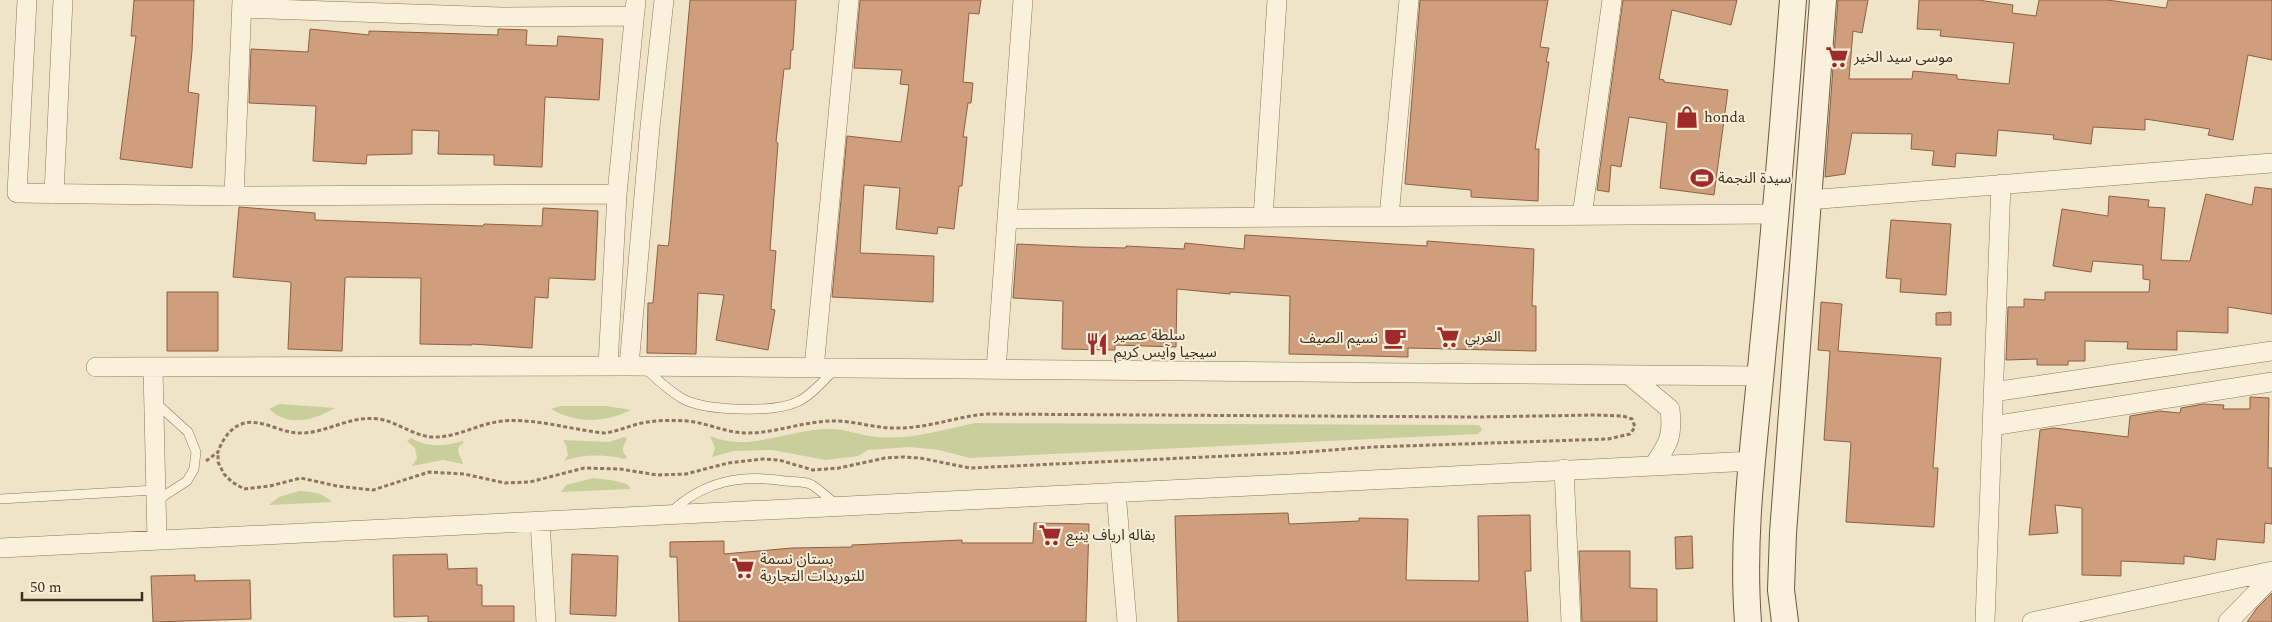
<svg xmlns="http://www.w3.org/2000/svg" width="2272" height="622" font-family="Spectral,'Noto Sans Arabic',serif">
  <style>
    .green { fill: #c9cf9b }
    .building { fill: #cf9f7d; stroke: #8d5f41 }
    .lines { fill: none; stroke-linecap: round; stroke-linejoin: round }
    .service-casing { stroke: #8d765c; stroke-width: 10 }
    .minor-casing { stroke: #8d765c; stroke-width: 20 }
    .secondary-casing { stroke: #6f573f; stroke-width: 28 }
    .path { stroke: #8d765c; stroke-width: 3; stroke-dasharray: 4 2.5; stroke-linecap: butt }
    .service { stroke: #faf1dc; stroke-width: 9 }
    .minor { stroke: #faf1dc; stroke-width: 19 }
    .secondary { stroke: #faf1dc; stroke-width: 26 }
    .labels { text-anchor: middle; stroke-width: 4; stroke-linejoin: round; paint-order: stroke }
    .poi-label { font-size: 15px; fill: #3d2e20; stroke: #f7eed8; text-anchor: start }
  </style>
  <rect width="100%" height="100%" fill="#f0e4c8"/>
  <path class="green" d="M279,404L335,408C314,420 289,428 269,409Z
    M560,406H607L631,410C604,423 578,424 551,409Z
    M975,423L1476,425L1480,426L1482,430L1478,434L970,458L939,450L910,447L868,450L858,456L826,460L772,450L733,451L712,457L715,448L710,436C749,453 791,428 831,429C847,429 861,436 877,437C911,440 942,430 975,423Z
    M624,437L627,438C625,446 619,449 627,457L625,459C606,454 583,454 564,461L568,455L566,445L563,440L609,442Z
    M411,438C425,447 446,447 462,441L464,443L459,446C456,455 462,457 463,464L443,460L412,466L417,458L415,448L407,441Z
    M593,478L611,480L627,484L631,489L561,492L566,485Z
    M299,491C313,492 322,492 332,502L269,505L279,497Z"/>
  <path class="building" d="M134,0H194L192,51L188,92L199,94L192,168L120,159L136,36H131Z
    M690,0H796L793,50H791L790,69H784L776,142L778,143L770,250L776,251L771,309L775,310L768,350L716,340L724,295L698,293L696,354L647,353L648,303H653L658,245L668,246L669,242Z
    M860,0H981L979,14L969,13L963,82L973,83L971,103H968L963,137H967L962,186H959L954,229L938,227L937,234L896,229L900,188L864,185L860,253L934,256L933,302L832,297L847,136L901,142L909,85L900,84L902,70L854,68Z
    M1420,0H1548L1540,47L1549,48L1546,62H1549L1535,149H1539L1538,201L1471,197V190L1405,184Z
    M1623,0H1737L1731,25L1672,10L1659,79L1664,80V82L1728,90L1714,195L1660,188L1667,123L1629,117L1621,167L1611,165L1609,192L1597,190Z
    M1838,0H1868L1862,33L1853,31L1849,79H1912L1913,71L1957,75V79L2009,84L2014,43L1940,36L1941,30L1917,29L1919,0H1978L2013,5L2012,13L2036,16L2039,0H2107L2166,8L2168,0H2272V60L2248,55L2233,140L2208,135L2210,129L2145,119V130L2093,127L2091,144L2053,139L2054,135L1998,130L1996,156L1956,153L1955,167L1932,165L1934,151L1911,149L1912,134L1852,133L1845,174L1825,177Z
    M310,29L369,35V31L498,35V29L527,30L526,45L557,46L558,36L603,39L599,100L545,97L542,167L494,165V155L438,154L439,131L412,130V154L367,155L366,164L313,161L316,106L249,103L251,49L308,52Z
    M2255,187L2272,189V314L2228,307V333L2177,331V350L2127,349L2128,342L2085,341V361H2068V365H2037V359L2006,360L2008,307H2024V299L2045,300V292H2149L2150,280L2143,279V265L2093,261L2091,272L2053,266L2062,209L2108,216L2109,196L2149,200L2148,207L2165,208L2161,260L2190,261L2206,194L2252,205Z
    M239,207L315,213V220L483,226L484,224L542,226L543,208L598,211L595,280L549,278L548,298L535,297L532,348L472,344V345L420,344L421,278L347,277L345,278L342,351L288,349L291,282L233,277Z
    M1891,220L1951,224L1946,295L1900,292L1901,279L1886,278Z
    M1245,235L1427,246V241L1534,249L1532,306H1536V351L1408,348V357L1289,354L1290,296L1230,292V294L1177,289L1176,347L1115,345V350L1062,349L1063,301L1013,298L1017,244L1082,247L1126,248V246L1184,249L1185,243L1244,249Z
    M167,292H218V351H167Z
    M1821,302L1842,304L1838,351L1941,358L1933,468H1938L1934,527L1846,522L1851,442L1824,440L1830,351L1818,350Z
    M1951,312V325H1936V313Z
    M2250,397L2269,398L2268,468H2272V524L2265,523L2264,543L2217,539L2215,560L2184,556V564L2121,561V576L2082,575V508L2055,505L2058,533L2029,535L2040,430L2054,428L2128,437L2130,416L2160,411L2180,413L2181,408L2203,404L2224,405L2223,409H2250Z
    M1288,513L1289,524L1359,521V518L1408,519L1406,580L1479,581L1478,516L1530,515L1531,571H1525L1528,622H1178L1175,516Z
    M1034,523L1089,524L1086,622H679L677,557H670V542L724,541V554L792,548L852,547V545L962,540V543H1033Z
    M1692,536L1693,568L1676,569L1675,537Z
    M1579,551H1630V588L1657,589V622H1582Z
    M447,554L448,569L477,568V585H482V606H514V622H428V616L394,617L393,555Z
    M572,554L618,556L616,616L570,614Z
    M195,575V581L250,580L251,619L153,622L151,576Z
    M2272,593V622H2247L2257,608Z"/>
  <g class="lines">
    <defs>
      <path id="service" d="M644,367C656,379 668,390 683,399C706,411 773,413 797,402C811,396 825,379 835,369
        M155,402L188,432L196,452L194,469L187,481L156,501
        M0,499L155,490
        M671,512C704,481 741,474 785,481C793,482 805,481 812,485C820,490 828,498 836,504"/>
      <path id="minor" d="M27,0L17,193L234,196L617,194
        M242,8L501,17L634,16
        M54,194L63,0
        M234,196L242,0
        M1808,200L2272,163
        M1582,216L1612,0
        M1389,217L1409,0
        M1263,218L1277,0
        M1007,219L1776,214
        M608,366L617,194L636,0
        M629,366L650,127L664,0
        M96,367L629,366L1761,376
        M153,368L157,540
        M814,368L849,0
        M996,370L1023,0
        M1629,375L1670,409C1673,436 1669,443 1654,465
        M1993,392L2272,351
        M1992,426L2272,382
        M1564,469L1571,622
        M1116,492L1127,622
        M540,521L546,622
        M0,548L1753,461
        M1985,622L2001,184
        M2032,622L2272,571
        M2228,622L2272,577"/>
      <path id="secondary" d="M1748,622C1741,530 1755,439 1763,347C1775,231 1784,116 1793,0
        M1785,622L1781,590L1783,533L1823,0"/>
    </defs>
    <use href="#service" class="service-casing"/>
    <use href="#minor" class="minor-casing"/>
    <use href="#secondary" class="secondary-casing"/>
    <path class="path" d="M206,461L218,452C222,440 231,426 245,423C263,419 283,434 301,433C328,433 349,415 379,419C398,422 413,436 433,437C457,438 479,423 503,421C537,418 571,430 605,433C618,431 629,426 642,423C657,420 672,420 687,421C708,423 726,433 747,433C775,433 802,422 830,421C853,420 876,429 898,428C928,428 956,417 985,414L1478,417L1595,415L1623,416L1632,419L1635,427L1630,434L1608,439L1373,447L1291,453L970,468L920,458L903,457L885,458L839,468L813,470L779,460L763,459L728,463L686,474L657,475L620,469L584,468L530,482L505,483L464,474L429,472L373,490L337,486L301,478L270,486L244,489L232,482L224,474L218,462V452"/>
    <use href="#service" class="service"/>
    <use href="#minor" class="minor"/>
    <use href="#secondary" class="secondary"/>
  </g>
  <defs>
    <symbol id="supermarket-bare" viewBox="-9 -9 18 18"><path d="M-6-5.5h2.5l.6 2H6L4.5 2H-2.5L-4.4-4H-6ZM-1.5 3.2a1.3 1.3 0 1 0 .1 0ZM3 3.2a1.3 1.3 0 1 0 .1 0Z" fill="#9e2a2b" stroke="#f7eed8" stroke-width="2.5" paint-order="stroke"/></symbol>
    <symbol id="shop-bare" viewBox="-9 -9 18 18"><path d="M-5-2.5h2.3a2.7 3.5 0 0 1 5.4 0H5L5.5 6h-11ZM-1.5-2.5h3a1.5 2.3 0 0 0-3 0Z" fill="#9e2a2b" stroke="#f7eed8" stroke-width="2.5" paint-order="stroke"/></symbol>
    <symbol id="stadium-bare" viewBox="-9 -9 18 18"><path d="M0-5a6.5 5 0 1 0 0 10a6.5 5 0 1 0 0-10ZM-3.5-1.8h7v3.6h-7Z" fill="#9e2a2b" stroke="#f7eed8" stroke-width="2.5" paint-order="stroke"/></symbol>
    <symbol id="cafe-bare" viewBox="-9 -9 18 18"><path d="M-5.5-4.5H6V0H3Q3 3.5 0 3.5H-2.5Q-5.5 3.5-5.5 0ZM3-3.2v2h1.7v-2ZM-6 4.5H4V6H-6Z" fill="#9e2a2b" stroke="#f7eed8" stroke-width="2.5" paint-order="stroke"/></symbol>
    <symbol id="restaurant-bare" viewBox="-9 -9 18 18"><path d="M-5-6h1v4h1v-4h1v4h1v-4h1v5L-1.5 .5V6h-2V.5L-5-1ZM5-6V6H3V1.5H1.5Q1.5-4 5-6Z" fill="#9e2a2b" stroke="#f7eed8" stroke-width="2.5" paint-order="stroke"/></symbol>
  </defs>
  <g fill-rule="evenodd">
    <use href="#supermarket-bare" x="1821" y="41" width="32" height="32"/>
    <use href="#shop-bare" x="1671" y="101" width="32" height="32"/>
    <use href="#stadium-bare" x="1686" y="162" width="32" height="32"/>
    <use href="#supermarket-bare" x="1432" y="321" width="32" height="32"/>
    <use href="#cafe-bare" x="1379" y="322" width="32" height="32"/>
    <use href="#restaurant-bare" x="1081" y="328" width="32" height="32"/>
    <use href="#supermarket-bare" x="1034" y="519" width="32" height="32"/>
    <use href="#supermarket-bare" x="727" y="552" width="32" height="32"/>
  </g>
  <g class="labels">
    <g class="poi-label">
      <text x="1854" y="62">موسى سيد الخير</text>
      <text x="1704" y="122">honda</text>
      <text x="1718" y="183">سيدة النجمة</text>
      <text x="1114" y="340">سلطة عصير<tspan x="1114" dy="17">سيجيا وآيس كريم</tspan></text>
      <text x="1465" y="342">الغربي</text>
      <text x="1378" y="343" text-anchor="end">نسيم الصيف</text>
      <text x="1066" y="540">بقاله ارياف ينبع</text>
      <text x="760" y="564">بستان نسمة<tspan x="760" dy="17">للتوريدات التجارية</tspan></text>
    </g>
  </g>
  <path d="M22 592v8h120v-8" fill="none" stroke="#3d2e20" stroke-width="2.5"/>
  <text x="30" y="592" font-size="15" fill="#3d2e20" stroke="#f7eed8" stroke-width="4" paint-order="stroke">50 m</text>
</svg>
